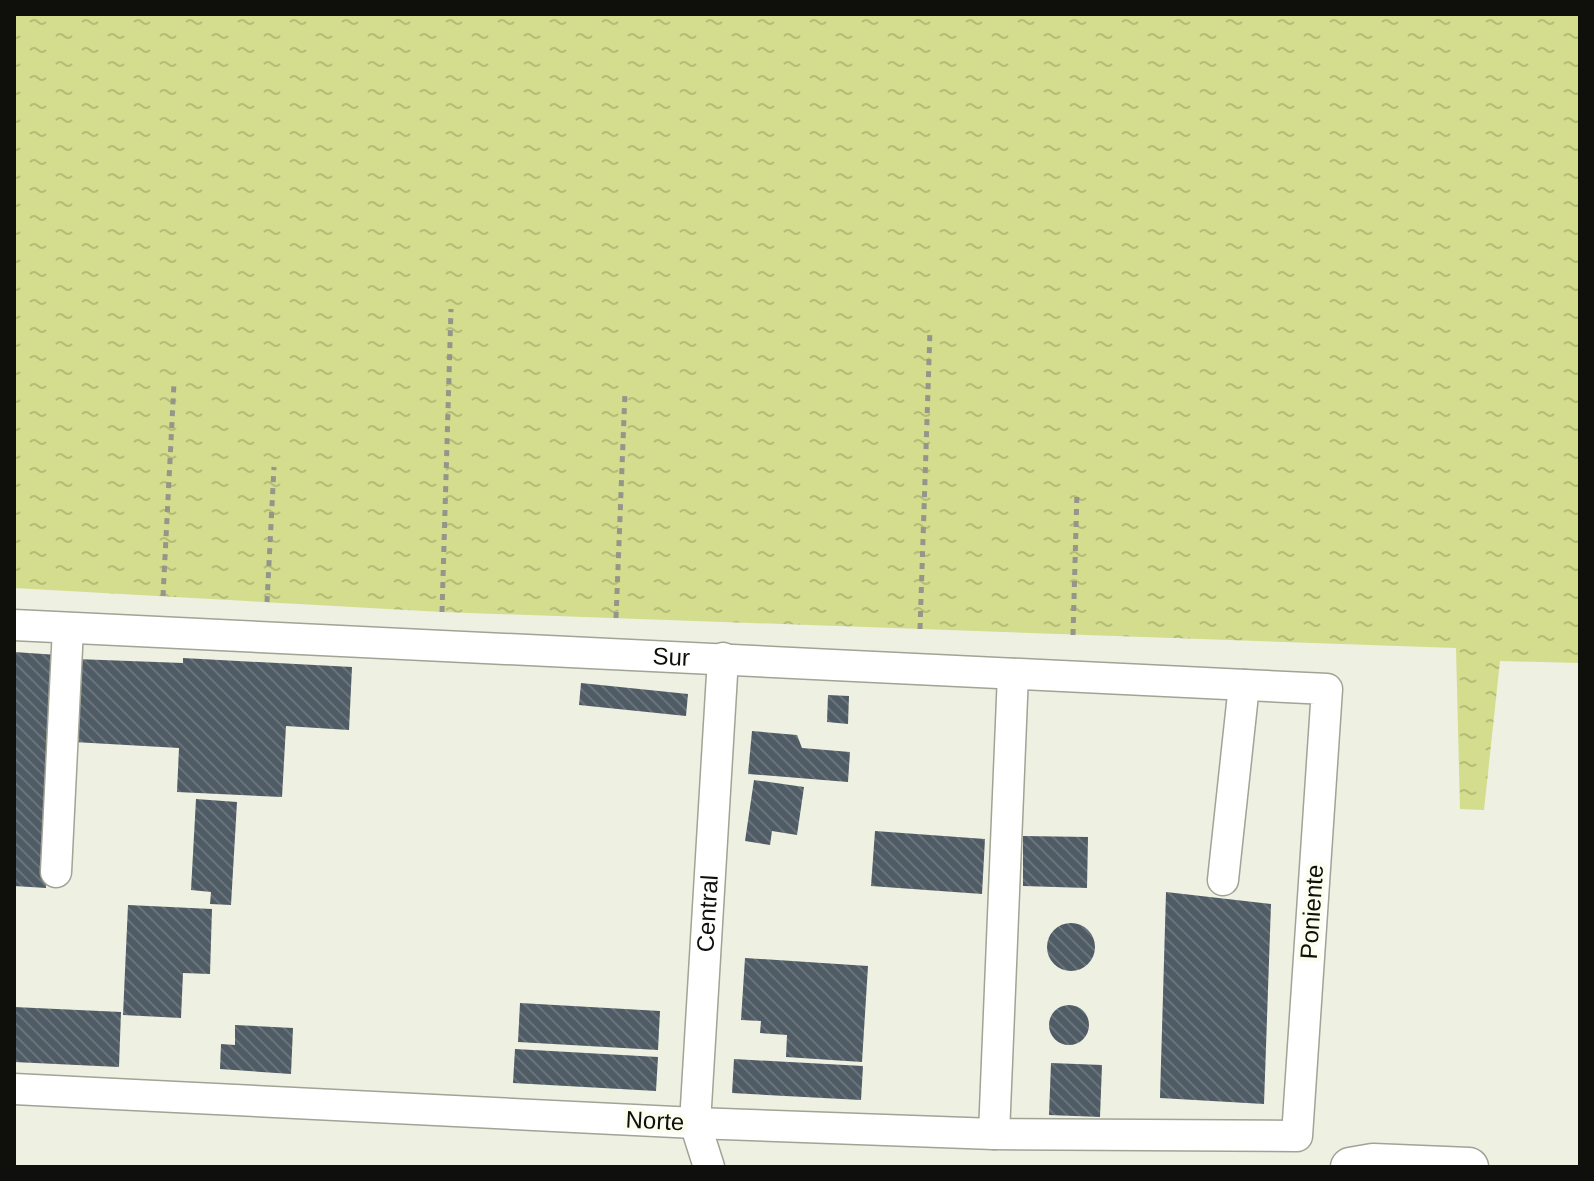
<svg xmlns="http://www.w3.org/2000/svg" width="1594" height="1181" font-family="Arial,sans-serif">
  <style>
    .water { fill: url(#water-ripples) }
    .building { fill: url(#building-back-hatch) }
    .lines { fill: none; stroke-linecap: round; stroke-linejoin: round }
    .minor-casing { stroke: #a1a395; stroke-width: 33 }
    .major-casing { stroke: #a1a395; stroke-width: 41 }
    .path { stroke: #95968b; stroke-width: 5; stroke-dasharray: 6 6; stroke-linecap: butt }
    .minor { stroke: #fff; stroke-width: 30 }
    .major { stroke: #fff; stroke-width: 38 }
    .labels { text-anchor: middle; stroke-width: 8; stroke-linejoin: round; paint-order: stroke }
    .street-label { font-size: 24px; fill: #0f100b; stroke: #fbfdee }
  </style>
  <defs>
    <pattern id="water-ripples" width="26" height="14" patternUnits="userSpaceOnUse" patternTransform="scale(2)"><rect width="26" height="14" fill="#d3dd8d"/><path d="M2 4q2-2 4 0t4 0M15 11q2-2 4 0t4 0" fill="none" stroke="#b4bd78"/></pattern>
    <pattern id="building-back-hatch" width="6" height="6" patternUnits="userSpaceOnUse" patternTransform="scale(2)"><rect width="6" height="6" fill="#505c65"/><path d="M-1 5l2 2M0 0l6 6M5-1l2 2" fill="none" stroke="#6a7379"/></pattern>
  </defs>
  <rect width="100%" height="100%" fill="#eef0e1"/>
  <path class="water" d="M14,14H1580V663L1500,661L1484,810L1460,809L1456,648L442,612L14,588Z"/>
  <path class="building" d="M14,652L58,655L46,888L14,886Z
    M183,658L352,667L349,730L286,726L282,797L177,792L179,748L74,742L76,659L183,663Z
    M581,683L688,694L686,716L579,705Z
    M828,695L849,696L848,724L827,722Z
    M752,731L797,735L802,748L850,752L848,782L748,774Z
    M754,780L804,787L797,835L772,831L770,845L745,841Z
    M196,799L237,802L231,905L210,904L211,892L191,890Z
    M875,831L985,839L982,894L871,886Z
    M1023,836L1088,837L1087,888L1023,886Z
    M1166,892L1271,904L1264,1104L1160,1098Z
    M128,905L212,909L210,974L183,973L181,1018L123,1015Z
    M1047 947a24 24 0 1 1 48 0a24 24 0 1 1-48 0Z
    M745,958L868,966L862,1062L786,1057L787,1035L760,1033L761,1021L741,1020Z
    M520,1003L660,1011L658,1050L518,1042Z
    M1049 1025a20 20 0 1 1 40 0a20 20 0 1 1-40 0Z
    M14,1007L121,1012L119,1067L14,1062Z
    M235,1025L293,1028L291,1074L220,1069L221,1044L235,1045Z
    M515,1049L658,1057L656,1091L513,1083Z
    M734,1059L863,1066L861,1100L732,1093Z
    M1051,1063L1102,1065L1100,1117L1049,1115Z"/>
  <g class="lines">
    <defs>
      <g id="minor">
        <path id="s1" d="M14,625L1327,689L1297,1136L994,1134L695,1123L14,1089"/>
        <path d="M56,872L68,628"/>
        <path d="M1223,880L1244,685"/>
        <path d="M994,1134L1013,674"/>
        <path id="s2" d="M709,1167L695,1123L723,658"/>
      </g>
      <path id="major" d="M1350,1167L1373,1163L1469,1167"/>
    </defs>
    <use href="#minor" class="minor-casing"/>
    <use href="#major" class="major-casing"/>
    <path class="path" d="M163,596L174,383
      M267,602L274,467
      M442,612L451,309
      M616,618L625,392
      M920,629L930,330
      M1073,635L1077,491"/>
    <use href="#minor" class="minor"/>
    <use href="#major" class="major"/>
  </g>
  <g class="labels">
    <g class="street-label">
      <text dy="8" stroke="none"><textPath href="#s1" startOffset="658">Sur</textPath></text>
      <text transform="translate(1312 912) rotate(-86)" y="8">Poniente</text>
      <text dy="8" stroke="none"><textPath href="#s2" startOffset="256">Central</textPath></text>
      <text transform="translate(655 1121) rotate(3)" y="8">Norte</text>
    </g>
  </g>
  <rect width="1594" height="1181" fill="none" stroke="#0f100b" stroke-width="32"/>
</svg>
